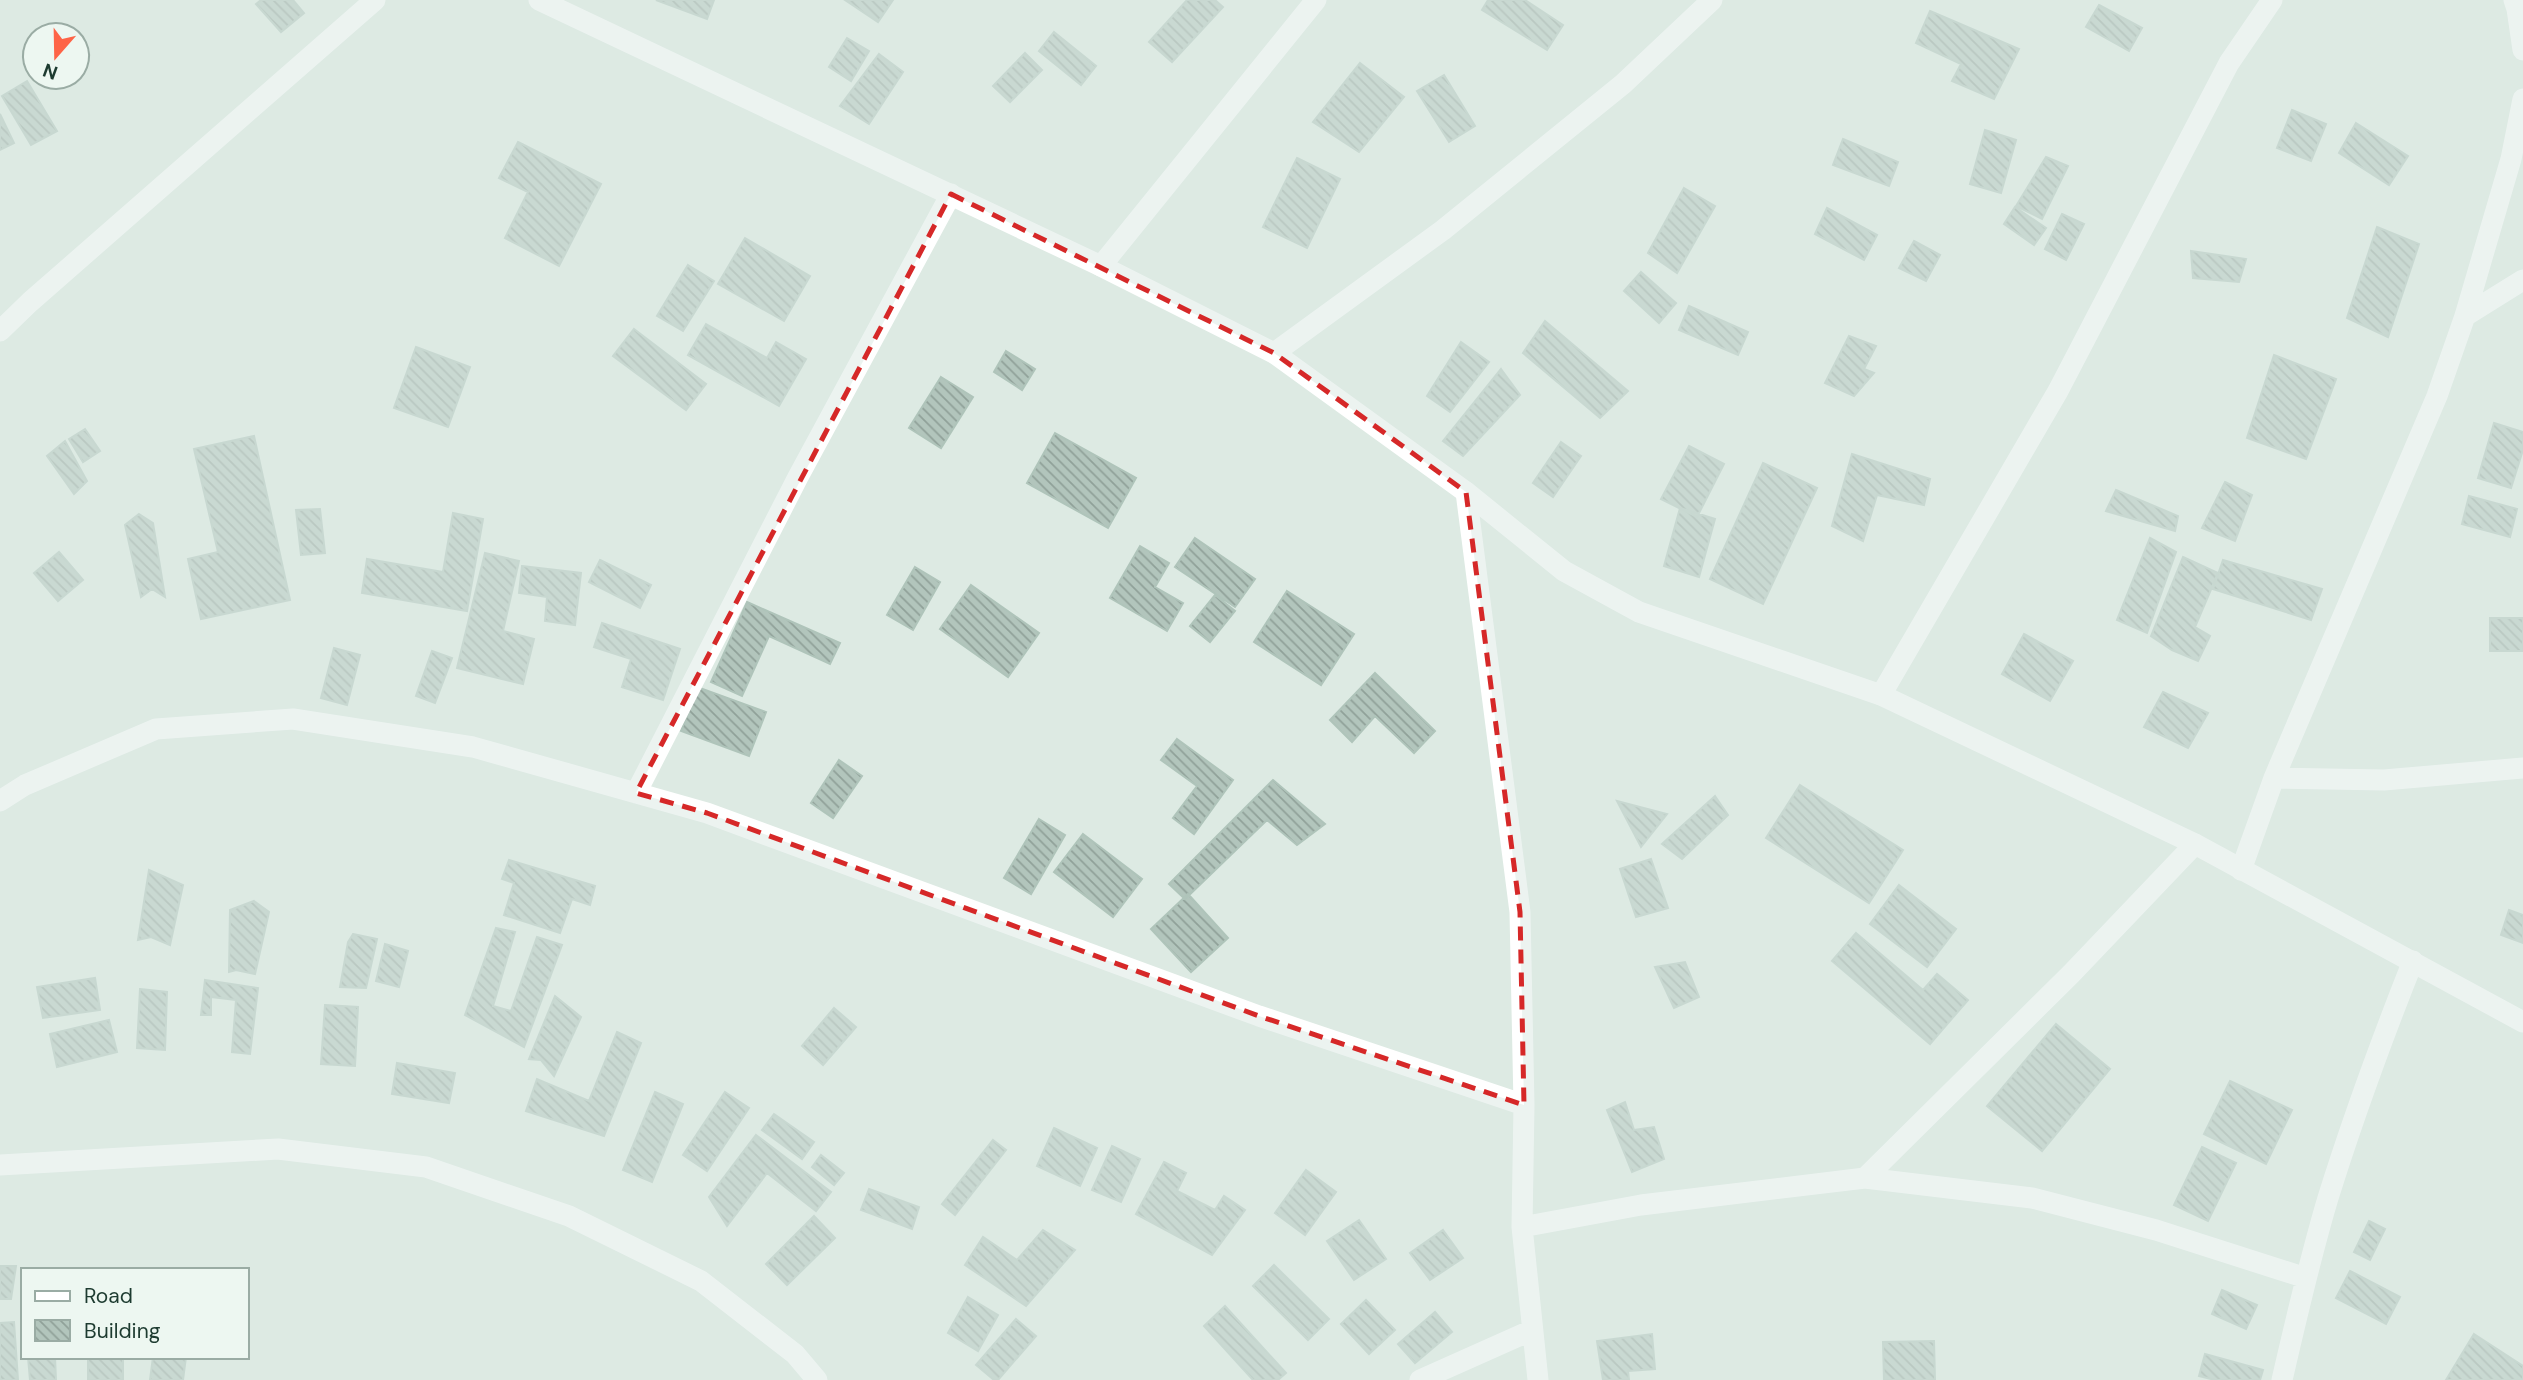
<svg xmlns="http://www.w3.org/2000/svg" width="2523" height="1380" font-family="'DM Sans',sans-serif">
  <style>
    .building { fill: url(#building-back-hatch); stroke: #afc4ba; stroke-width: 2 }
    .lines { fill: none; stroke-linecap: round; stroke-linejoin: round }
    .street { stroke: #fff; stroke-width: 21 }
    .secondary { stroke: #fff; stroke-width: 21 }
    .marked { fill: none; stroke: #d62828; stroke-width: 5; stroke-dasharray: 14 9; stroke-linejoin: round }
  </style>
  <defs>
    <pattern id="building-back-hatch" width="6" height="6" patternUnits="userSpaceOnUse" patternTransform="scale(1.75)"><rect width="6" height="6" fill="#b2c5bc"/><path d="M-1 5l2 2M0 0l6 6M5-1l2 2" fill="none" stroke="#90a199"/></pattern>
  </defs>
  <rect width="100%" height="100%" fill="#ddeae3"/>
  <path class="building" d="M261,0H293L304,13L281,32L256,4Z
    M656,0H714L707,19Z
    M845,0H893L878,22Z
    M1187,0H1215L1223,7L1172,62L1149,42Z
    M1488,0H1525L1563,25L1547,50L1482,10Z
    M2099,5L2142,28L2129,51L2086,27Z
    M1930,11L2019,49L1994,99L1952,81L1961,64L1916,43Z
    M1054,32L1096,66L1081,85L1039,51Z
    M847,38L869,51L851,81L829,67Z
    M1025,53L1042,70L1010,102L993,86Z
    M879,54L903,72L869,124L840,106Z
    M1360,63L1404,97L1359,152L1313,122Z
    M1444,75L1475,126L1449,142L1417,91Z
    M27,81L57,131L31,145L2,96Z
    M2292,110L2326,124L2311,161L2277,148Z
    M0,114L14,143L0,150Z
    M2356,123L2408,156L2389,185L2339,153Z
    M1985,130L2016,140L2001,193L1970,184Z
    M1843,139L1898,162L1889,186L1833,165Z
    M518,142L601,184L559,266L505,238L528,192L499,178Z
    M2046,157L2068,166L2042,219L2016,206Z
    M1297,158L1340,179L1307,248L1263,227Z
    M1684,188L1715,206L1677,273L1648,253Z
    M2015,207L2046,228L2034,245L2004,224Z
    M1827,208L1877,235L1864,260L1815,234Z
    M2062,214L2084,224L2066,260L2045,249Z
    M2377,227L2419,244L2388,337L2347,318Z
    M745,238L810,276L784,321L718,284Z
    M1914,241L1940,255L1926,281L1899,268Z
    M2191,251L2246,259L2239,282L2193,278Z
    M688,265L714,281L683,331L657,316Z
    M1641,272L1676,303L1659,323L1624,291Z
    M1689,306L1748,332L1738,355L1679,330Z
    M1545,321L1628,391L1600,418L1523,353Z
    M706,324L767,358L776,342L806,359L779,406L688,355Z
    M634,329L706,384L686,410L613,356Z
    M1849,336L1876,346L1864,369L1874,373L1854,396L1825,383Z
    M1461,342L1489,362L1450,412L1427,396Z
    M416,347L470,367L448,427L394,408Z
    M1006,351L1035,369L1022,390L994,372Z
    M2274,355L2336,379L2306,459L2247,438Z
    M1501,369L1520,395L1463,456L1443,441Z
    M941,377L973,397L941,448L909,428Z
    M2494,423L2523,432V450L2511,488L2478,478Z
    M85,429L100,451L83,462L69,439Z
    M1055,433L1136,478L1108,528L1027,483Z
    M254,436L290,600L201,619L188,559L218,552L194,449Z
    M65,441L87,481L74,494L47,456Z
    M1561,442L1581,456L1553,497L1533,483Z
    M1689,446L1724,464L1697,517L1661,499Z
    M1852,454L1930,479L1924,505L1877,495L1863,541L1832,526Z
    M1763,463L1817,488L1763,604L1710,579Z
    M2225,482L2252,495L2235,541L2202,528Z
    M2116,490L2178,516L2175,531L2106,511Z
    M2469,496L2517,509L2510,537L2462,524Z
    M1680,508L1715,519L1699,577L1664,566Z
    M320,509L325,553L301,555L296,510Z
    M453,513L483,519L467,611L362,593L367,559L443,572Z
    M139,514L153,523L165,597L152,589L141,597L125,525Z
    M1195,538L1255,579L1235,607L1175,567Z
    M2150,538L2176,552L2147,633L2117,620Z
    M1140,546L1169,563L1155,587L1183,603L1167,631L1110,598Z
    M59,552L83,580L58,601L34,573Z
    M485,553L519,561L503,631L534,639L523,684L457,668Z
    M2183,557L2218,573L2195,627L2210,636L2198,661L2172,650L2151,636Z
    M600,560L651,585L640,608L589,582Z
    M2223,560L2322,589L2311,620L2213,589Z
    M522,566L581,573L575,625L545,621L547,597L519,593Z
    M915,567L940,582L913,630L887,615Z
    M971,585L1039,633L1008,677L940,629Z
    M1287,591L1354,634L1321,685L1254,642Z
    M1215,595L1235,611L1210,642L1190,626Z
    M747,602L840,643L830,664L769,636L742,696L711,682Z
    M2490,618H2523V651H2490Z
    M602,623L680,649L663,700L622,687L631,659L594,647Z
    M2024,634L2073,661L2050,701L2002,674Z
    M334,648L360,655L347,705L321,698Z
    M432,651L452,658L435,703L416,696Z
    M1375,673L1435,731L1414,753L1375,716L1352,742L1330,720Z
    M697,687L766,712L749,756L681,731Z
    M2163,692L2208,713L2188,748L2144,727Z
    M1177,739L1233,780L1194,834L1173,818L1197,786L1161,760Z
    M839,760L862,776L833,818L811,803Z
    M1273,780L1325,824L1297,845L1267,820L1185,899L1169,884Z
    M1800,785L1903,850L1869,903L1766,838Z
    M1715,796L1728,815L1682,859L1662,844Z
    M1617,801L1667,814L1641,847Z
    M1039,819L1065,835L1031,894L1004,878Z
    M1083,834L1142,879L1113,917L1054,872Z
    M1651,859L1668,908L1636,917L1620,869Z
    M509,860L595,886L590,905L572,899L560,933L504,915L514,883L502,879Z
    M149,870L183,885L170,945L151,937L138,940Z
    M1899,885L1956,929L1927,967L1870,924Z
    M1188,894L1228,938L1191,972L1151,929Z
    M254,901L269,912L255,974L236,970L229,972L230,910Z
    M2509,910L2523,915V943L2501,935Z
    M496,928L515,932L493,1006L511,1011L537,937L562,945L524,1047L465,1015Z
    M1856,933L1923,990L1937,974L1968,1000L1930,1044L1832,961Z
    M353,934L377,939L366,988L340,987L348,942Z
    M385,944L408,951L399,987L376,981Z
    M1685,962L1699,997L1674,1008L1655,967Z
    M95,978L100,1010L43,1018L37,987Z
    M205,980L258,988L250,1054L232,1052L236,1000L211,997V1015H201Z
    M140,989L167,992L165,1050L137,1048Z
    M555,996L581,1017L554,1076L541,1060L529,1059Z
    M325,1005L358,1007L355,1066L321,1064Z
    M834,1008L856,1027L823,1065L802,1046Z
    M109,1020L117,1052L57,1067L50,1034Z
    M2056,1024L2110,1069L2042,1151L1987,1106Z
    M617,1032L641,1043L604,1136L526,1111L537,1079L589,1101Z
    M397,1063L455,1073L449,1103L392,1094Z
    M2230,1081L2292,1110L2266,1164L2204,1134Z
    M655,1092L683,1104L652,1182L623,1170Z
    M725,1092L749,1108L707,1171L683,1155Z
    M1625,1102L1634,1130L1654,1127L1664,1159L1632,1172L1607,1110Z
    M774,1114L814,1142L802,1159L762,1130Z
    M1054,1128L1097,1148L1080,1186L1037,1166Z
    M756,1135L831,1192L816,1211L767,1173L727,1226L709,1197Z
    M993,1140L1006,1150L955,1215L942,1204Z
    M1112,1146L1140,1159L1121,1202L1092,1190Z
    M2202,1147L2236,1163L2208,1221L2174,1205Z
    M821,1155L844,1173L834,1185L812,1167Z
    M1164,1162L1186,1173L1177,1191L1215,1210L1224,1196L1245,1210L1212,1255L1136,1214Z
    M1306,1170L1336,1192L1305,1235L1275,1213Z
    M869,1189L919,1207L912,1229L861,1210Z
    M814,1216L835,1238L787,1285L766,1264Z
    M1359,1220L1386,1259L1354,1280L1327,1241Z
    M2369,1221L2385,1229L2370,1260L2354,1252Z
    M1043,1230L1075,1250L1026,1306L965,1265L983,1237L1017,1260Z
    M1443,1230L1463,1258L1430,1280L1410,1253Z
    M1274,1265L1329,1319L1308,1340L1253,1286Z
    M0,1266H16L11,1299H0Z
    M2350,1271L2400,1297L2386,1324L2336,1298Z
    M2222,1290L2257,1305L2246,1329L2212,1314Z
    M968,1297L998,1315L978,1351L948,1333Z
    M1366,1300L1395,1330L1369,1354L1341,1324Z
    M1225,1306L1286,1373L1278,1380H1253L1204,1326Z
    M1435,1312L1452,1332L1415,1363L1398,1344Z
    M1016,1319L1036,1336L998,1380H994L976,1365Z
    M14,1322L18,1380H0V1323Z
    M1652,1334L1655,1369L1628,1371L1629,1380H1603L1597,1341Z
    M2474,1334L2523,1366V1380H2446Z
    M1934,1341L1935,1380H1884L1883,1342Z
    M2205,1354L2263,1370L2260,1380H2215L2199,1376Z
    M28,1357H55L56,1380H30Z
    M88,1357H123V1380H88Z
    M153,1357H186L183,1380H150Z"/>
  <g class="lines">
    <path class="street" d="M2514,0L2517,9L2523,50
      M1101,266L1316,0
      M2465,316L2523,280
      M0,331L30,302L375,0
      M1274,353L1443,230L1623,84L1712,0
      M1466,492L1520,912L1524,1105L1522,1227L1538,1380
      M1881,695L2058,391L2229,63L2272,0
      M2274,778L2384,780L2523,768
      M636,793L798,477L951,194
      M0,801L25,785L156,729L293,719L473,747L707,813L1259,1016L1524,1105
      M2241,870L2274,778L2437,396L2465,316L2511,159L2523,99
      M0,1165L278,1149L426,1167L569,1216L701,1281L795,1354L817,1380
      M1865,1178L2071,974L2195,844
      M1522,1227L1641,1205L1865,1178L2032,1198L2156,1230L2306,1278
      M1420,1380L1532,1330
      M2282,1380C2296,1319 2310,1258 2328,1198C2353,1118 2382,1039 2413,961"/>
    <path class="secondary" d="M539,0L1101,266L1274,353L1466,492L1564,571L1639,612L1881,695L2195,844L2523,1022"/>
  </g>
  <path d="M0 0H2523V1380H0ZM951,194L1274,353L1466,492L1520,912L1524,1105L1259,1016L707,813L636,793Z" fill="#ddeae3" fill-opacity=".55" fill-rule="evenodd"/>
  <path class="marked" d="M951,194L1274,353L1466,492L1520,912L1524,1105L1259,1016L707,813L636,793Z"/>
  <rect x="21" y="1268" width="228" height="91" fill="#edf7f1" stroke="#9aaca4" stroke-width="2"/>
  <rect x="35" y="1291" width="35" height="10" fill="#ffffff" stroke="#9aaca4" stroke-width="2"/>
  <text x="84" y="1303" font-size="21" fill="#1d3b30">Road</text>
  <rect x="35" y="1320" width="35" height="21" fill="url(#building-back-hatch)" stroke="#9aaca4" stroke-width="2"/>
  <text x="84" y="1338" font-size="21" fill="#1d3b30">Building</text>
  <g transform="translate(56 56) rotate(200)"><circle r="33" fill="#edf7f1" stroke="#9aaca4" stroke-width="2"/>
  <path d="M0-5L12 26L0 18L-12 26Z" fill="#fe6447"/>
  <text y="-10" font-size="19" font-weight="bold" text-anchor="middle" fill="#1d3b30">N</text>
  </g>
</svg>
